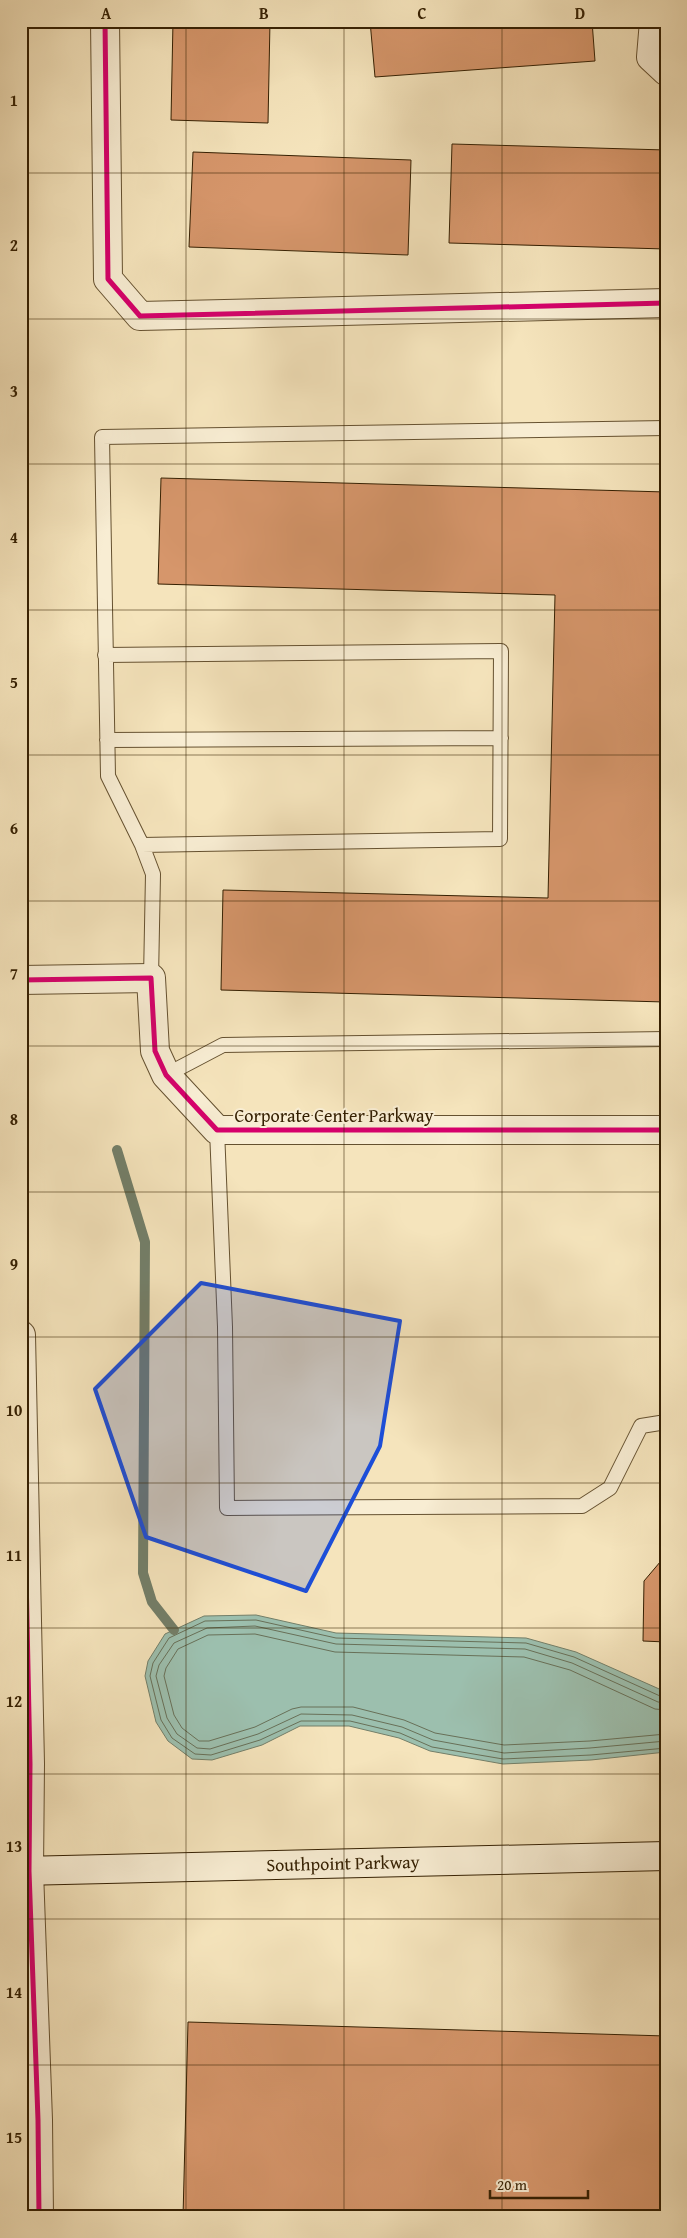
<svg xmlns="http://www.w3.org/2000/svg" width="687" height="2238" font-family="'Gentium Book Plus',serif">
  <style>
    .water { fill: #9cbfae; stroke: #737f69 }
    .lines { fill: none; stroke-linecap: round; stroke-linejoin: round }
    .shore { stroke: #687058; stroke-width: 1 }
    .stream { stroke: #737f69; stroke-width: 10 }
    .building { fill: #d6966b; stroke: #352002 }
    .service-casing { stroke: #655130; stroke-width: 16 }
    .minor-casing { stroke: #655130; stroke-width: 30 }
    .tertiary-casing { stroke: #655130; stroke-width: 30 }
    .secondary-casing { stroke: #352002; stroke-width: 30 }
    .service { stroke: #f8edd3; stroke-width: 14 }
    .minor { stroke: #f8edd3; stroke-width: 28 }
    .tertiary { stroke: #f8edd3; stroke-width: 28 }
    .secondary { stroke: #f8edd3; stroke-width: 28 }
    .cycleway-casing { stroke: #f8edd3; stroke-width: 8 }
    .cycleway { stroke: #d6006c; stroke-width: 5 }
    .marked { fill: #1d4ed8; fill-opacity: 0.2; stroke: #1d4ed8; stroke-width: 4; stroke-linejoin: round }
    .grid { fill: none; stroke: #352002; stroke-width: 1; stroke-opacity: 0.55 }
    .labels { text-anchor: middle; stroke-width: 4; stroke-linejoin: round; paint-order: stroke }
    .street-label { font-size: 18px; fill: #352002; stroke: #f8edd3 }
    .neatline { fill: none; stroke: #352002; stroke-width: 2 }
    .grid-label { font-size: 16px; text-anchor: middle; font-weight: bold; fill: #352002 }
  </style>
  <rect width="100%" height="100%" fill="#f5e4bc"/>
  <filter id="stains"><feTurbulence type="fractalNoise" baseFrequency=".004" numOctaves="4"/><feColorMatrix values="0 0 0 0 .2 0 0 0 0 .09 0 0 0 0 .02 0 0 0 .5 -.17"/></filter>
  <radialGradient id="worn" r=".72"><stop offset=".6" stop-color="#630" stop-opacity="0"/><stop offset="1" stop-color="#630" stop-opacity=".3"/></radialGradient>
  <path class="water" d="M256,1615L336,1633L526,1638L576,1652L666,1692V1752L591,1760L503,1764L430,1751L399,1738L349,1726H300L262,1745L212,1760L192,1759L168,1741L156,1722L145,1676L148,1661L165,1634L204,1616Z"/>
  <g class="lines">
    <path class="shore" d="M666,1696H660L574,1657L526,1643L336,1638L256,1620L205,1621L169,1638L153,1663L150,1676L161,1720L172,1738L195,1754L211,1755L260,1740L301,1721H350L400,1733L432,1747L503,1759L591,1755L666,1748
      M666,1703L658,1702L572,1663L525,1649L336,1644L255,1626L207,1628L174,1643L159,1665L156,1676L167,1718L177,1734L197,1748L210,1749L258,1734L301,1714L352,1715L402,1727L433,1740L504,1753L590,1748L666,1741
      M666,1710L655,1709L570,1670L524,1657L335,1652L255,1634L208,1635L178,1649L166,1668L164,1676L174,1715L182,1728L199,1741H209L255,1727L292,1709L301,1707H353L404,1720L435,1733L504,1745L590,1741L666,1734"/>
    <path class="stream" d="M117,1150L145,1242L143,1573L152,1602L174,1630"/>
  </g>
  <path class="building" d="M173,21H270L268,123L171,120Z
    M370,21H592L595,61L375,77Z
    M452,144L666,150V249L449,243Z
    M193,152L411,160L408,255L189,247Z
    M161,478L666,492L665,1002L221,990L223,890L548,898L555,595L158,584Z
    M666,1555V1642L643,1641L644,1581Z
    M188,2022L666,2036V2217H183Z"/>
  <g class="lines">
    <defs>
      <path id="service" d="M105,655L501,651L500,839L142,845L108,776L102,437L666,428
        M107,740L501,738
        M142,845L153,874L151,978
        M166,1075L223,1045L666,1039
        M217,1130L225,1327L227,1508L582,1506L610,1488L641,1426L666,1422"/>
      <path id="minor" d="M105,21L108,279L140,316L666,303
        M654,21L651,57L666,71
        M21,980L151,978L155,1051L166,1075L217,1130H666
        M21,1335L30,1764L29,1871"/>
      <path id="tertiary" d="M29,1871L38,2120L39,2217"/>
      <g id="secondary">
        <path id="s1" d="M21,1871L666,1856"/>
      </g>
    </defs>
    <use href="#service" class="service-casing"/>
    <use href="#minor" class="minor-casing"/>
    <use href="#tertiary" class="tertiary-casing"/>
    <use href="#secondary" class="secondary-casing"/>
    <use href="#service" class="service"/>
    <use href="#minor" class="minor"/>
    <use href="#tertiary" class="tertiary"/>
    <use href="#secondary" class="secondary"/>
    <defs>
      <path id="cycleway" d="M105,21L108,279L140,316L666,303
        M21,980L151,978L155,1051L166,1075L217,1130H666
        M21,1335L30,1764L29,1871L38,2120L39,2217"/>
    </defs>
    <use href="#cycleway" class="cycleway-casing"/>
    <use href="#cycleway" class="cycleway"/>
  </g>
  <path class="marked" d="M201,1283L400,1321L380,1446L306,1591L146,1537L95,1389Z"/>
  <path class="grid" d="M186,21V2217M344,21V2217M502,21V2217M21,173H666M21,319H666M21,464H666M21,610H666M21,755H666M21,901H666M21,1046H666M21,1192H666M21,1337H666M21,1483H666M21,1628H666M21,1774H666M21,1919H666M21,2065H666"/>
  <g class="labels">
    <g class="street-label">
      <text x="334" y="1122">Corporate Center Parkway</text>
      <text dy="6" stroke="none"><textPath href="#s1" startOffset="322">Southpoint Parkway</textPath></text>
    </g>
  </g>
  <rect width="687" height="2238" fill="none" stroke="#f5e4bc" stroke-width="55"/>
  <path d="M490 2190v8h98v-8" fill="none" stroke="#352002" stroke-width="2.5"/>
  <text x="497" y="2190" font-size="15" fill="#352002" stroke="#f8edd3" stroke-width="4" paint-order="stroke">20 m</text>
  <rect x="28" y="28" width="632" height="2182" class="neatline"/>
  <g class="grid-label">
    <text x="106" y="19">A</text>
    <text x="264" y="19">B</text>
    <text x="422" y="19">C</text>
    <text x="580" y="19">D</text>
    <text x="14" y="106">1</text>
    <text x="14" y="251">2</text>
    <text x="14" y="397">3</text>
    <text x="14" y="543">4</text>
    <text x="14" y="688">5</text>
    <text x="14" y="834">6</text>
    <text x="14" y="979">7</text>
    <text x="14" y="1125">8</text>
    <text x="14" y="1270">9</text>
    <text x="14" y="1416">10</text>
    <text x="14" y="1561">11</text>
    <text x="14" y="1707">12</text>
    <text x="14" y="1852">13</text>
    <text x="14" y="1998">14</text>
    <text x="14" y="2143">15</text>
  </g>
  <rect width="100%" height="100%" filter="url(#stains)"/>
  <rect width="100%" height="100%" fill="url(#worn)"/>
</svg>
